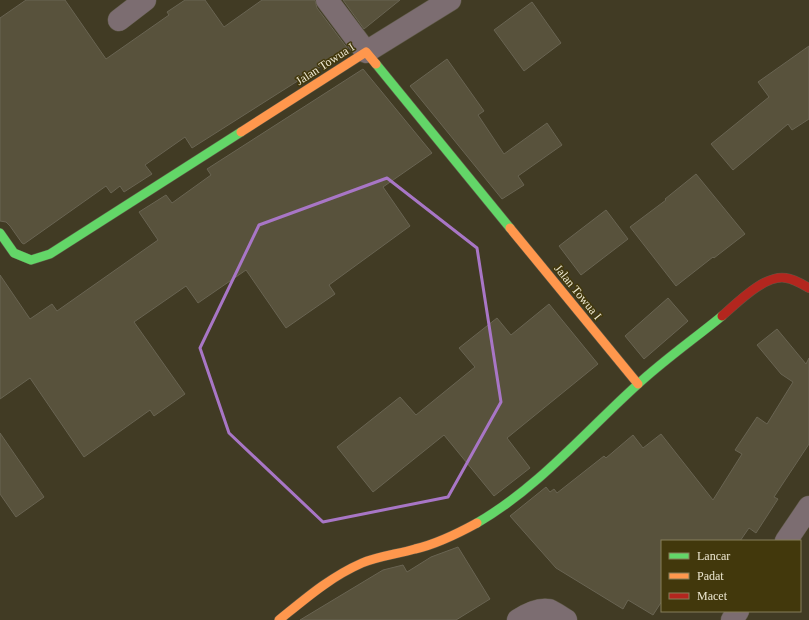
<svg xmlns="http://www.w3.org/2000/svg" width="809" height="620" font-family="Georgia,serif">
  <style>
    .building { fill: #58523c; stroke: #696452 }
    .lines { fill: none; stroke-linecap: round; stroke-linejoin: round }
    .street-casing { stroke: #5d5845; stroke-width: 23 }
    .fast-casing { stroke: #5d5845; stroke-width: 10 }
    .slow-casing { stroke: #5d5845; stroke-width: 10 }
    .jam-casing { stroke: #5d5845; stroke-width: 10 }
    .street { stroke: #7c6d71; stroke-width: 22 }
    .fast { stroke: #63d668; stroke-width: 9 }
    .slow { stroke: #ff974d; stroke-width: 9 }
    .jam { stroke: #b3261e; stroke-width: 9 }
    .marked { fill: none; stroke: #a876c6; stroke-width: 3; stroke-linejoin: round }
    .labels { text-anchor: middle; stroke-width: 3; stroke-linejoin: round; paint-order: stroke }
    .street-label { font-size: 12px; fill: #ece6d0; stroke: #42380c }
  </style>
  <rect width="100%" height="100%" fill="#413b24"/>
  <path class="building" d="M26,0H65L106,59L169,15L167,12L185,0H205L224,27L262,0H315L317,8L348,49L192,148L185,137L145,165L152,174L124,192L120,186L111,193L106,186L24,244L22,243L10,226L6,222L0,221V18Z
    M343,0H400L364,29Z
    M532,2L561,43L524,71L494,30Z
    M809,46V119L792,130L788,124L733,170L711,144L769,97L758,82Z
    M447,59L484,111L478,115L504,154L547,123L562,145L518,176L524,185L502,199L410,86Z
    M363,69L432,153L383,187L410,226L329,285L335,294L286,328L246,270L198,303L186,286L134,322L185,394L154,416L150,410L84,457L30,378L0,399V275L30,319L52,304L57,311L158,240L139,212L166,195L172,203L211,175L207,169Z
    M696,174L745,234L714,258L713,257L676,286L630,227L666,200L665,199Z
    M606,210L628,239L581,275L559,246Z
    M668,298L688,321L644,359L625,336Z
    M549,304L598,364L507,438L530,468L494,496L444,435L373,492L337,447L400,397L416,415L475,367L459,348L497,318L511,335Z
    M777,329L806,364L809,358V444L774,497L778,499L756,533L749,528L740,541H662V601L653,615L628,600L623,609L556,568L510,516L546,487L550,492L554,489L557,493L604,456L606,458L633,435L643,448L661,434L713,500L742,454L735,450L757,417L767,424L793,382L781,374L757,345Z
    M0,433L44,497L16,517L0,494Z
    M458,547L490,599L456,620H300L383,570L403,565L407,572L431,557Z"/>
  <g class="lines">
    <defs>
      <path id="street" d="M327,0L366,52L450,0
        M119,20L145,0
        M786,541L809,507
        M518,620C527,614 538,608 549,610C554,612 561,617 566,620
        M732,620L738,611"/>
      <path id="fast" d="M376,64L510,228
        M0,233L14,253L31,260L50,254L241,132
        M477,523C539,487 585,432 637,385C664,360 694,339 722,316"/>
      <path id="slow" d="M241,132L366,52L376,64
        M510,228L638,384
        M279,620C305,599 330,577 362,563C379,556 398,554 415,549C437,544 457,534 477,523"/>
      <path id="jam" d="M722,316C737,303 765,274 786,278C794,279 802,284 809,288"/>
    </defs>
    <use href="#street" class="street-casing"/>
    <use href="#fast" class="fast-casing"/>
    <use href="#slow" class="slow-casing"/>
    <use href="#jam" class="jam-casing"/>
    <use href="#street" class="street"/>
    <use href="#fast" class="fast"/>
    <use href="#slow" class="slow"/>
    <use href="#jam" class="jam"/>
  </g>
  <path class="marked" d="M387,178L477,248L501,402L448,497L323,522L229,433L200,348L259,225Z"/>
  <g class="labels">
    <g class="street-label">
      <text transform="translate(325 64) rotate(-33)" y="4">Jalan Towua I</text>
      <text transform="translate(578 292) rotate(51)" y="4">Jalan Towua I</text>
    </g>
  </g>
  <rect x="661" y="540" width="140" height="72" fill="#42380c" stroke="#867e5a"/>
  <rect x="669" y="553" width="20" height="6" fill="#63d668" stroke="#867e5a"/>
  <text x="697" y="560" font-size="12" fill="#ece6d0">Lancar</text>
  <rect x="669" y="573" width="20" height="6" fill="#ff974d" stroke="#867e5a"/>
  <text x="697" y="580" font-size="12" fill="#ece6d0">Padat</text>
  <rect x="669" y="593" width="20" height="6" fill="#b3261e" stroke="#867e5a"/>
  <text x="697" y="600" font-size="12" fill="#ece6d0">Macet</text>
</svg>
